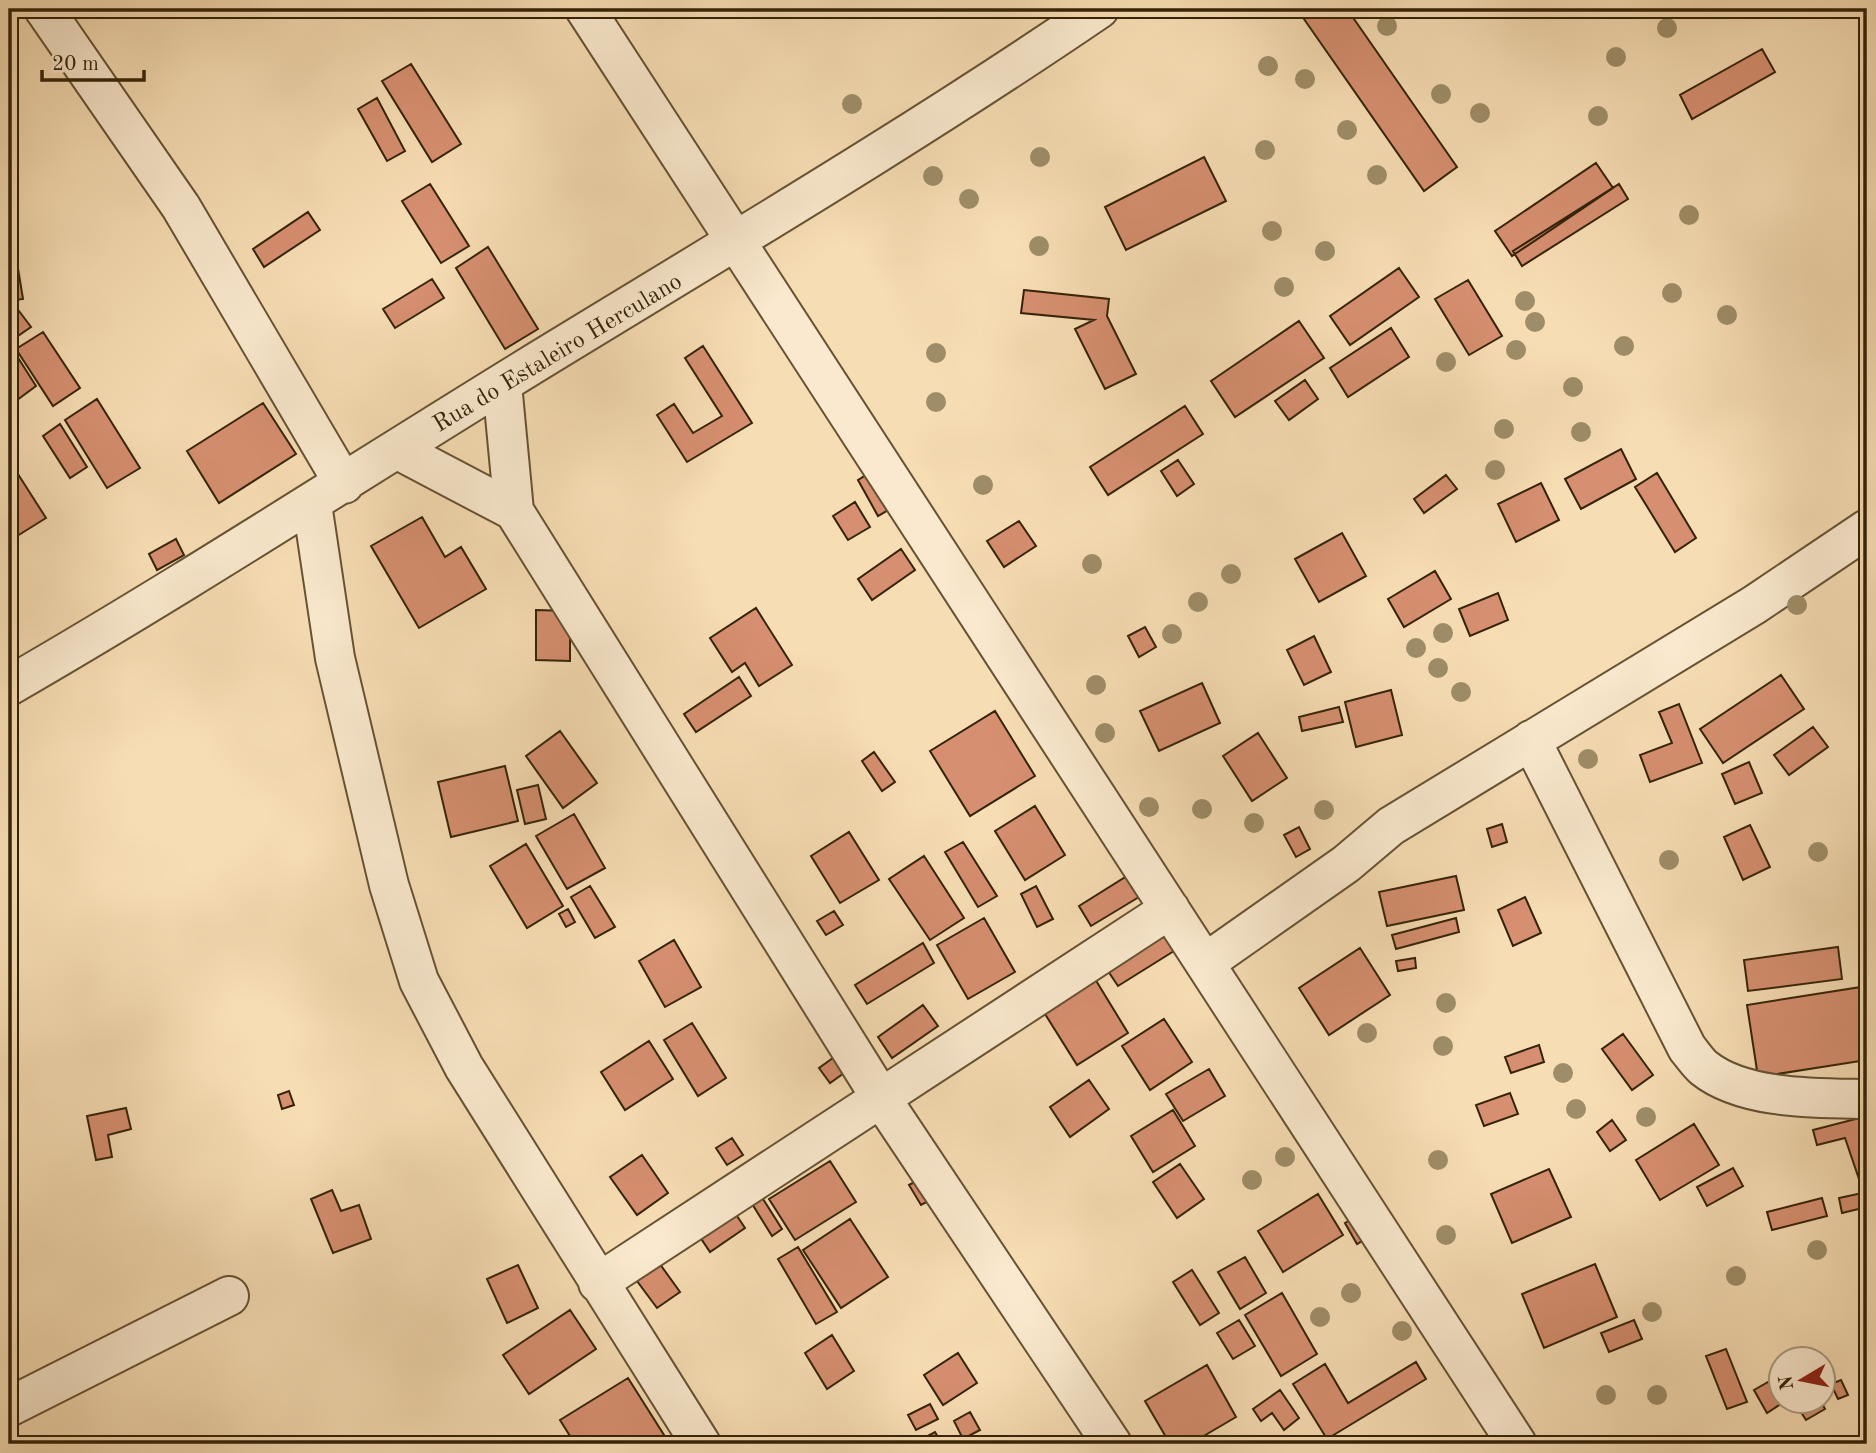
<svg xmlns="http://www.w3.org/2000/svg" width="1876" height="1453" font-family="'Old Standard TT',serif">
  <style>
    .building { fill: #d68f70; stroke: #352307; stroke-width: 2 }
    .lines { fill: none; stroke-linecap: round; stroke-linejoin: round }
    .minor-casing { stroke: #665232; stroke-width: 42 }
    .minor { stroke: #fae9ce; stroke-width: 38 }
    .tree { fill: #9e8d68 }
    .labels { text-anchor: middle; stroke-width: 5; stroke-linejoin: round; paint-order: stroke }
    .street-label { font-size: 24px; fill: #352307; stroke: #fae9ce }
  </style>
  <rect width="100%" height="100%" fill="#f7ddb4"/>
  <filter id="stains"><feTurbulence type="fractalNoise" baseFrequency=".00286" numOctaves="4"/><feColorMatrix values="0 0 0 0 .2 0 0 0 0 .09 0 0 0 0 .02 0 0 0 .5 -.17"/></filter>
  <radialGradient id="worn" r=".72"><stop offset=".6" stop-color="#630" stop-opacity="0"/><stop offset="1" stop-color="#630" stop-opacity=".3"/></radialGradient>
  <path class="building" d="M1297,9H1347L1457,167L1424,191Z
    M1762,49L1775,72L1692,119L1680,95Z
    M411,64L461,144L432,162L382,81Z
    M377,98L405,151L387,161L358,109Z
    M1204,157L1226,201L1126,250L1105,207Z
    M1596,163L1613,188L1512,256L1495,231Z
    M430,184L469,246L441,263L402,201Z
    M1619,184L1628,199L1522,266L1513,251Z
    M308,212L320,230L264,267L253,249Z
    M13,238L23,299L9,301V239Z
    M488,247L538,329L505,349L456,268Z
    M1399,268L1419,297L1350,345L1330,316Z
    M432,279L444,298L395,328L383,309Z
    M1468,280L1502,336L1469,355L1435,299Z
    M1024,290L1109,299L1107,316L1136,374L1105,389L1075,329L1094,320L1021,313Z
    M19,311L31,327L9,342V317Z
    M1299,321L1324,358L1235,417L1211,381Z
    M1391,328L1409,357L1348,397L1330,368Z
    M43,332L80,388L53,406L16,349Z
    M703,346L752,423L687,462L657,415L674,404L693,433L722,416L685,358Z
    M15,353L36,386L9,406V357Z
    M1305,380L1318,399L1289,420L1275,401Z
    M97,399L140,468L107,488L65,420Z
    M263,403L296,454L219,503L187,451Z
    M1185,406L1203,434L1108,495L1090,467Z
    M60,424L87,467L70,478L43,436Z
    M1621,449L1636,479L1581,509L1565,479Z
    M9,460L46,518L9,541Z
    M1178,460L1194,484L1177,496L1161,471Z
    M874,470L895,506L878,516L858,480Z
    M1657,473L1696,538L1675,552L1635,487Z
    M1446,475L1457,489L1424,513L1414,499Z
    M1541,483L1559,520L1516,542L1498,504Z
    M855,502L870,527L848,540L833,516Z
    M422,517L445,557L461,547L486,589L419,628L371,546Z
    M1019,521L1036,546L1004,567L987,541Z
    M1342,533L1366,576L1319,602L1295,559Z
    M176,539L184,555L157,570L149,554Z
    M901,549L915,570L872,600L858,579Z
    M1435,571L1451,599L1404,627L1388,599Z
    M1498,593L1508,620L1470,636L1459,609Z
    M756,608L792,665L759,686L745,663L732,672L710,638Z
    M536,610L570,611V661L536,660Z
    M1145,627L1156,647L1139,657L1128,636Z
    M1314,636L1331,672L1304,685L1287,650Z
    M1781,675L1804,709L1723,763L1700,729Z
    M739,677L751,696L696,732L684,714Z
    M1202,683L1220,723L1159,751L1140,711Z
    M1391,690L1402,735L1356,747L1345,702Z
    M1679,704L1702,763L1650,782L1640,755L1672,743L1659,712Z
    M1339,707L1343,722L1302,731L1299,717Z
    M995,711L1035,776L970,816L930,751Z
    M1813,727L1828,747L1789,775L1774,755Z
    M560,731L597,783L563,808L526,756Z
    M1258,733L1287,778L1252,801L1223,756Z
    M874,752L895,782L882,791L862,761Z
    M1749,762L1762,793L1735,804L1722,774Z
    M505,766L518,821L451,837L438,782Z
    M538,785L546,819L525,824L517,790Z
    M1035,806L1065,855L1025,880L995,831Z
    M574,814L605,868L567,889L536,836Z
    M1502,824L1507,842L1492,847L1487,829Z
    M1750,825L1770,867L1743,880L1724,837Z
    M1299,827L1310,849L1296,857L1284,835Z
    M849,832L879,880L840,903L811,856Z
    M963,842L997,896L978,907L945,852Z
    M526,844L563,906L527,928L490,866Z
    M924,856L964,918L930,940L889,879Z
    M1127,876L1139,897L1091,926L1079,906Z
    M1456,876L1464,910L1387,926L1379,892Z
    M590,886L615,927L595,938L571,897Z
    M1036,886L1053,919L1037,927L1021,894Z
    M1525,897L1541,933L1513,946L1498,910Z
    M568,909L575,922L566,927L559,914Z
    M834,911L843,925L826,935L817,921Z
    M984,918L1015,972L968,999L937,945Z
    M1456,918L1459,932L1396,949L1392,935Z
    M1161,929L1174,951L1118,986L1104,965Z
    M674,940L701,987L665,1007L639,961Z
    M923,943L934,963L867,1004L855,985Z
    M1838,947L1842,979L1748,991L1744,960Z
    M1360,948L1390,995L1329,1035L1299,988Z
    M1415,958L1416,968L1398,971L1396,961Z
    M1092,974L1128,1033L1077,1065L1040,1006Z
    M1861,987L1867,1026V1060L1758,1077L1747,1005Z
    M923,1005L938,1026L892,1058L878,1037Z
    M1164,1019L1192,1062L1150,1090L1122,1046Z
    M692,1023L726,1078L698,1096L664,1040Z
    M1623,1034L1653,1075L1632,1090L1602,1049Z
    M649,1041L673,1079L625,1110L601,1072Z
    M1539,1045L1544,1062L1511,1073L1505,1057Z
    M833,1058L844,1073L830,1083L819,1068Z
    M1209,1069L1225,1096L1183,1121L1166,1094Z
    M1089,1080L1109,1109L1070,1137L1050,1107Z
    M289,1091L294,1105L282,1109L278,1095Z
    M1510,1093L1518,1114L1484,1126L1476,1105Z
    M126,1108L131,1129L108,1135L112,1157L96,1160L87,1116Z
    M1173,1110L1195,1146L1153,1172L1131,1136Z
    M1867,1116V1177L1859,1179L1845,1138L1817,1145L1813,1130Z
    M1612,1120L1626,1140L1610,1151L1597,1132Z
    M1694,1124L1719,1165L1660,1200L1636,1160Z
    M732,1138L743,1155L727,1165L716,1148Z
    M642,1155L668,1193L637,1215L610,1177Z
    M830,1161L856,1202L795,1240L769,1199Z
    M1180,1164L1204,1199L1177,1218L1153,1182Z
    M1733,1168L1743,1186L1707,1206L1697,1187Z
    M1549,1169L1571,1217L1512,1243L1491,1194Z
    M926,1176L938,1196L921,1205L909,1185Z
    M756,1188L782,1229L772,1236L746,1194Z
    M332,1190L341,1211L359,1205L371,1239L333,1253L311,1199Z
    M1867,1192V1207L1842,1213L1839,1198Z
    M1318,1194L1343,1235L1283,1272L1258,1231Z
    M1822,1198L1827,1216L1772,1230L1767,1212Z
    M729,1204L745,1228L710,1252L694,1228Z
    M1360,1214L1372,1235L1357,1244L1345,1223Z
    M850,1219L888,1277L841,1308L803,1250Z
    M798,1247L837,1312L816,1324L778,1259Z
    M1245,1257L1266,1293L1240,1309L1218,1272Z
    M657,1260L680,1292L657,1308L634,1277Z
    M1595,1264L1617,1317L1544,1348L1522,1294Z
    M518,1265L538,1308L507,1323L487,1279Z
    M1192,1270L1219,1313L1200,1325L1173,1282Z
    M1282,1293L1317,1354L1281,1376L1245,1315Z
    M570,1310L596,1349L529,1394L503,1355Z
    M1239,1320L1255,1346L1233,1359L1217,1333Z
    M1634,1320L1642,1339L1609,1352L1601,1333Z
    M832,1335L854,1371L827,1389L805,1353Z
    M1726,1349L1747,1402L1727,1409L1706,1356Z
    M958,1353L977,1383L943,1405L924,1375Z
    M1416,1362L1426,1379L1327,1439L1293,1384L1325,1364L1348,1403Z
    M1207,1365L1236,1417L1190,1444H1170L1145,1401Z
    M1782,1374V1400H1787L1767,1413L1754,1390Z
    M628,1378L664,1435L650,1444H575L560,1420Z
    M1841,1380L1848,1395L1838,1399L1831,1384Z
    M1280,1390L1299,1418L1284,1430L1272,1413L1261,1421L1253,1409Z
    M1806,1400H1820L1825,1409L1806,1420L1797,1406Z
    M930,1404L938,1419L916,1430L908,1415Z
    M970,1412L980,1430L963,1439L954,1421Z
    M935,1432L942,1444H922L920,1440Z"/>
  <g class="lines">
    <defs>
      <path id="minor" d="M44,9L181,207L344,484
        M585,9L1517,1444
        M502,384L514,511L881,1098L1112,1444
        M398,450L514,511
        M312,504L335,658L389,885L419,981L464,1067L701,1444
        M9,686C191,581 368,465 548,355C733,242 920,131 1099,9
        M1531,740L1687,1048C1692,1054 1698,1063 1704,1068C1744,1100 1818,1098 1867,1099
        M1205,963L1346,864L1391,826L1754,605L1867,529
        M598,1283L1170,909
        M9,1407L229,1296"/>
    </defs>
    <use href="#minor" class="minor-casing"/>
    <use href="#minor" class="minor"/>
  </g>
  <g class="tree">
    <circle cx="1387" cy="26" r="10"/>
    <circle cx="1667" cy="28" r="10"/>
    <circle cx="1616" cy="57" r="10"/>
    <circle cx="1268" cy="66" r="10"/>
    <circle cx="1305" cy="79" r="10"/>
    <circle cx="1441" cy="94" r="10"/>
    <circle cx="852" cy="104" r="10"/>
    <circle cx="1480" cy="113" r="10"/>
    <circle cx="1598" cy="116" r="10"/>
    <circle cx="1347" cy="130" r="10"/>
    <circle cx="1265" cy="150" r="10"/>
    <circle cx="1040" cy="157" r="10"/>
    <circle cx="1377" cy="175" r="10"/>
    <circle cx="933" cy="176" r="10"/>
    <circle cx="969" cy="199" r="10"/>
    <circle cx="1689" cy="215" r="10"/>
    <circle cx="1272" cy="231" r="10"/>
    <circle cx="1039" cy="246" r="10"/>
    <circle cx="1325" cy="251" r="10"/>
    <circle cx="1284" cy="287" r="10"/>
    <circle cx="1672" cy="293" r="10"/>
    <circle cx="1525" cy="301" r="10"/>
    <circle cx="1727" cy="315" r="10"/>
    <circle cx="1535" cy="322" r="10"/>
    <circle cx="1624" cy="346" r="10"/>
    <circle cx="1516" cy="350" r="10"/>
    <circle cx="936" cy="353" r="10"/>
    <circle cx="1446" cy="362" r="10"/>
    <circle cx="1573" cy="387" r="10"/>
    <circle cx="936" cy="402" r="10"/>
    <circle cx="1504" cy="429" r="10"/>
    <circle cx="1581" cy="432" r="10"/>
    <circle cx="1495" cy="470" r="10"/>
    <circle cx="983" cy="485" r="10"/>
    <circle cx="1092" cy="564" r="10"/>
    <circle cx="1231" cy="574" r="10"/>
    <circle cx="1198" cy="602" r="10"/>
    <circle cx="1797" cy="605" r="10"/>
    <circle cx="1443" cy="633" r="10"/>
    <circle cx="1172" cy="634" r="10"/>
    <circle cx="1416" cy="648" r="10"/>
    <circle cx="1438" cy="668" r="10"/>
    <circle cx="1096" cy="685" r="10"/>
    <circle cx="1461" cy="692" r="10"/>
    <circle cx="1105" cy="733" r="10"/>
    <circle cx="1588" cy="759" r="10"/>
    <circle cx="1149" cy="807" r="10"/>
    <circle cx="1202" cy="809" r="10"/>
    <circle cx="1324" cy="810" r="10"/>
    <circle cx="1254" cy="823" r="10"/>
    <circle cx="1818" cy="852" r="10"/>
    <circle cx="1669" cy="860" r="10"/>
    <circle cx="1446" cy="1003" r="10"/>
    <circle cx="1367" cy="1033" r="10"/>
    <circle cx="1443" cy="1046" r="10"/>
    <circle cx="1563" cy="1073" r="10"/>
    <circle cx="1576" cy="1109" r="10"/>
    <circle cx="1646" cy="1117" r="10"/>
    <circle cx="1285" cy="1157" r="10"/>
    <circle cx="1438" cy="1160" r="10"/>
    <circle cx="1252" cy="1180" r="10"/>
    <circle cx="1446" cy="1235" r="10"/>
    <circle cx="1817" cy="1250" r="10"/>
    <circle cx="1736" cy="1276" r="10"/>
    <circle cx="1351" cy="1293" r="10"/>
    <circle cx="1652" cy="1312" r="10"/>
    <circle cx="1320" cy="1317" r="10"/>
    <circle cx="1402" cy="1331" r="10"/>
    <circle cx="1606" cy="1395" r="10"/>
    <circle cx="1657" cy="1395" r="10"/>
  </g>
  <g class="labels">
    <g class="street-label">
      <text transform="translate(557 352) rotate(-31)" y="8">Rua do Estaleiro Herculano</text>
    </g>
  </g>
  <rect width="1876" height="1453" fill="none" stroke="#f7ddb4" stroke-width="35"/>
  <rect x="10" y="10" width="1855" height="1432" fill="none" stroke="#352307" stroke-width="3.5"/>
  <rect x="18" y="18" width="1841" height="1418" fill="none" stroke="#352307" stroke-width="2"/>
  <g transform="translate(1802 1380) rotate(260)"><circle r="33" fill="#fae9ce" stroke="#ab9a7e" stroke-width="2"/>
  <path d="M0-5L12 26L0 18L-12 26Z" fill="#8f2418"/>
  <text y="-10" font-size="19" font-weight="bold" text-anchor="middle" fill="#352307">N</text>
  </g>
  <path d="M42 70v10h102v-10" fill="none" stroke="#352307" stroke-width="3.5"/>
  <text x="52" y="70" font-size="21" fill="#352307" stroke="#fae9ce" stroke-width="5" paint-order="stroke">20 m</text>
  <rect width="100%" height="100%" filter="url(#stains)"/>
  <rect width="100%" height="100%" fill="url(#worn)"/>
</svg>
